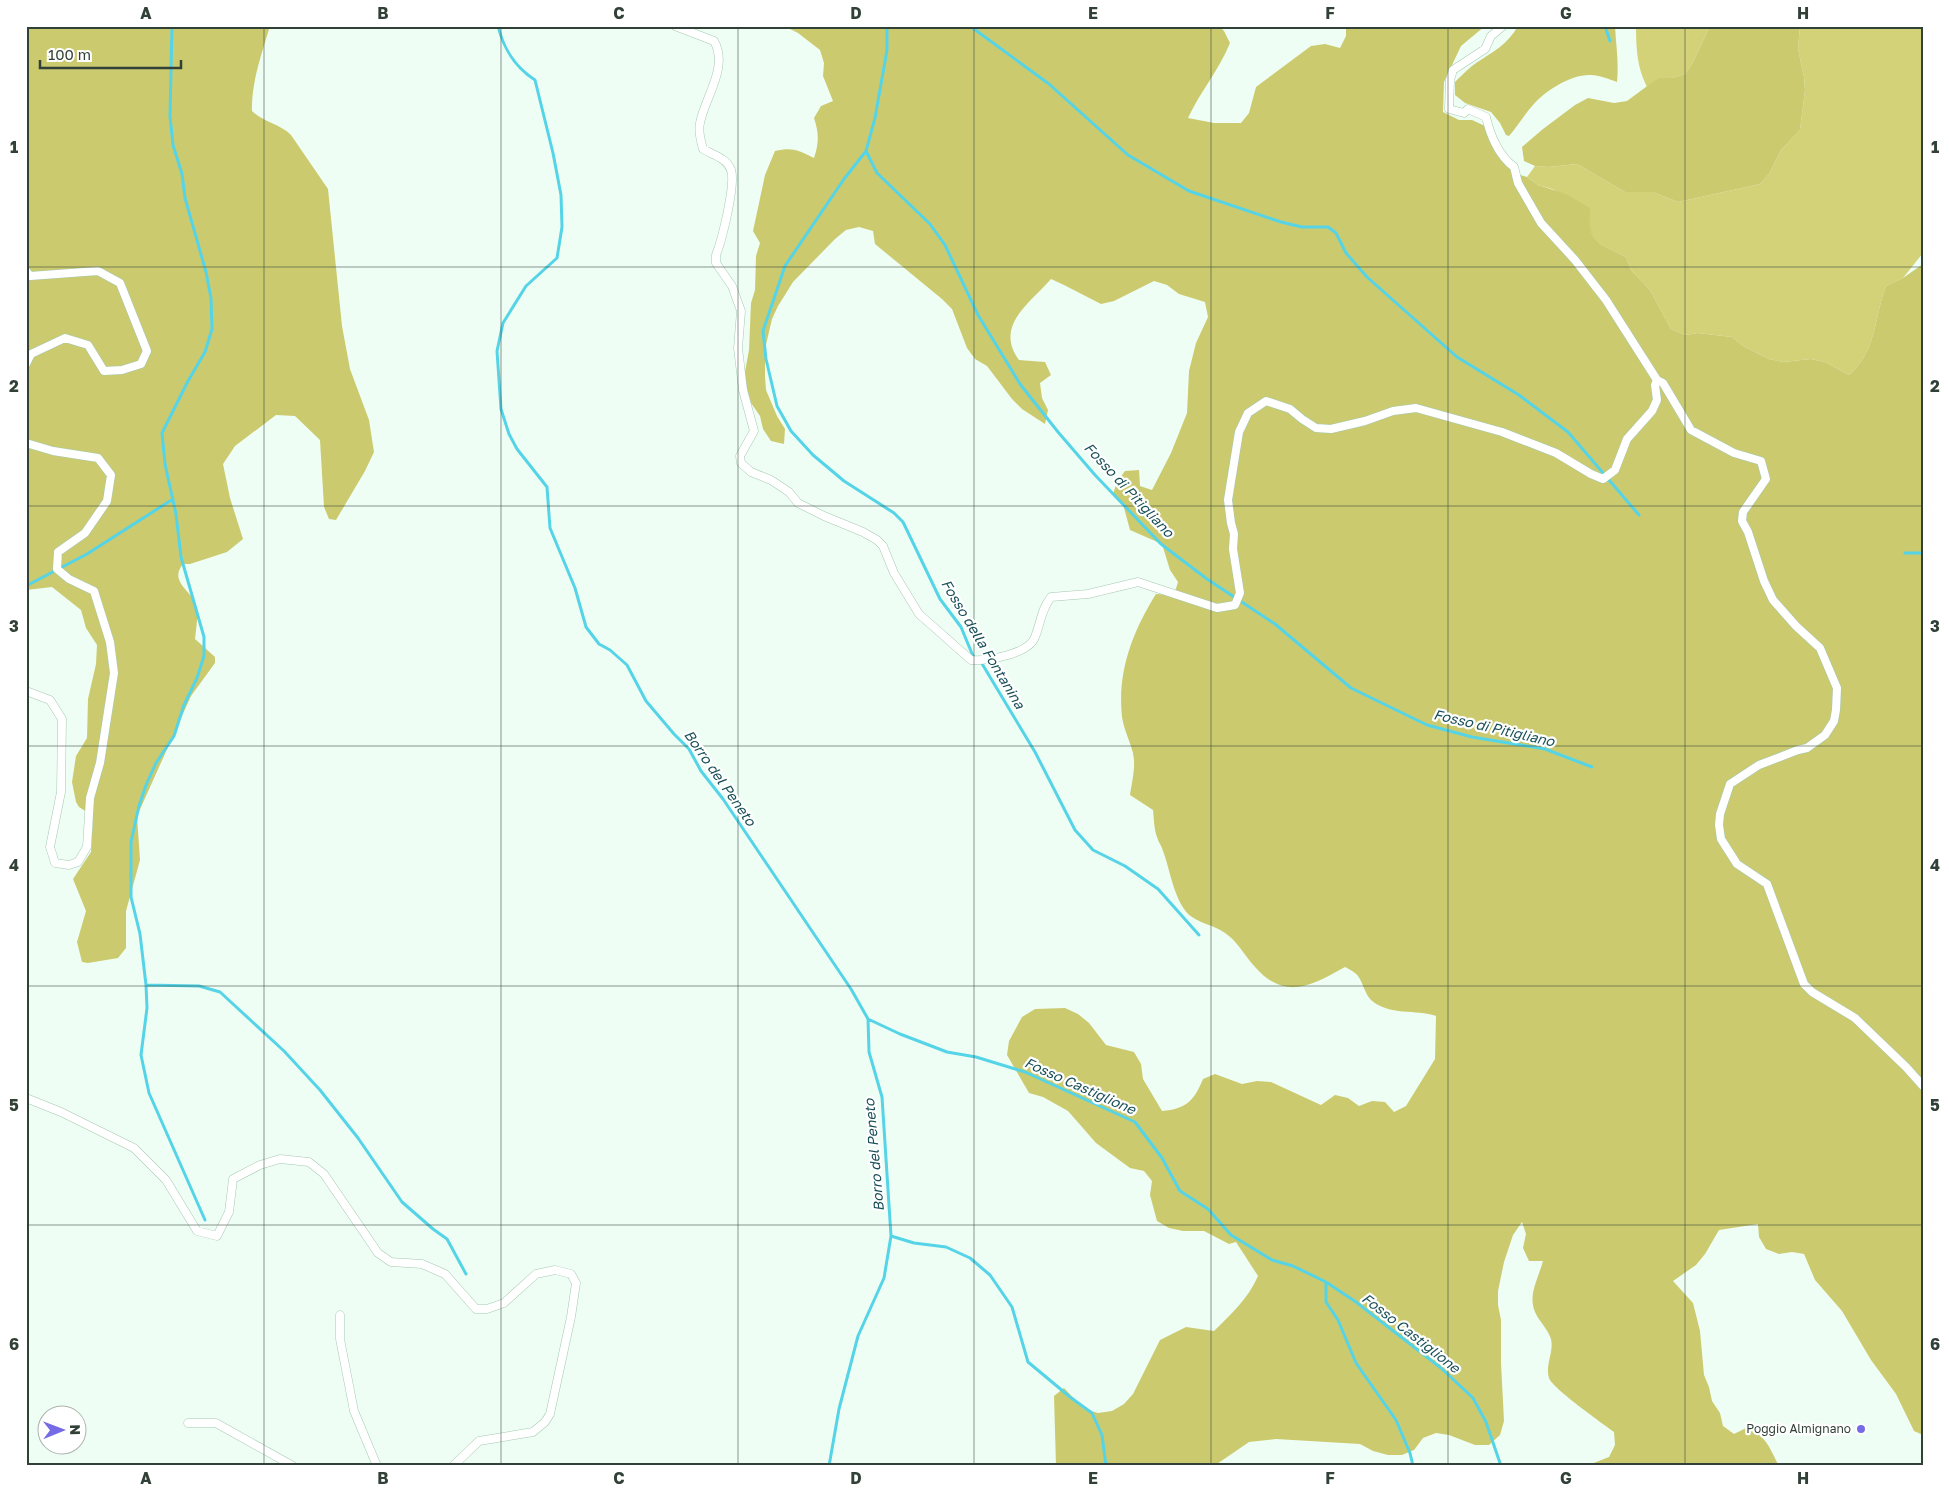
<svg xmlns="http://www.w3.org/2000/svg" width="1949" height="1492" font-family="'Golos Text',sans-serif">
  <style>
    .green { fill: #d4d278 }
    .forest { fill: #cbca6f }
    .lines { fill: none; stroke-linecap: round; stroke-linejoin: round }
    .stream { stroke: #55d4e7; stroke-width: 3 }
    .street-casing { stroke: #a5c9b2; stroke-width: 9 }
    .street { stroke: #fff; stroke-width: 8 }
    .grid { fill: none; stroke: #324138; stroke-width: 1; stroke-opacity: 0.55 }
    .poi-dot { fill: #756be6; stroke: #fff; stroke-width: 2 }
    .labels { text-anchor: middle; stroke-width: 4.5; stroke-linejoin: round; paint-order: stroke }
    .poi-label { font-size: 12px; fill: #324138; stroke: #fff; text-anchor: end }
    .water-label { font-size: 14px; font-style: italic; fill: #195058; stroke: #fff }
    .neatline { fill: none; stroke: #324138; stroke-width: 2 }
    .grid-label { font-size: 16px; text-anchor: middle; font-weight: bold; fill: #324138 }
  </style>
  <rect width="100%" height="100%" fill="#effef4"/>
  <path class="green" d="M1636,26H1710L1692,64L1685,74L1672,78H1658L1647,87C1637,68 1636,48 1636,26Z
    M1800,26H1923V253L1903,278L1886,286C1874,317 1877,351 1849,375L1825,362L1811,359L1783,362L1769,359L1743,346L1732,337L1698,333L1685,335L1671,329L1650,290L1631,270L1626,257C1598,243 1587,243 1589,208L1552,189L1538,185L1527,177L1535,166L1549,167L1577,164L1625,192H1653L1678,202L1760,184L1769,174L1781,150L1800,130L1805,90L1804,77L1798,49Z"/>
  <path class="forest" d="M26,26H270C262,53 251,83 252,111C263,122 280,124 291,135L328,189L342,326L350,369L369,420L374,452L365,471L336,520L329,519L324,507L320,440L295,416L276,415L235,446L223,464L230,498L243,539L227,552L190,564H183C168,583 193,590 197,608C198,617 196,630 195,639L215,657V663L191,696L137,816L140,860L126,911V948L118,958L88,963L82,962L77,942L86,911L73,879L91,852L93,816L79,807L76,802L72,782L76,756L87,738L88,699L96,664L97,645L86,628L81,610L52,587L26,590Z
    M784,26H1219L1224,31L1230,43C1219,70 1200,92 1188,118L1214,123H1241L1249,113L1256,87L1311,46L1325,44L1340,48L1346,36V26H1485L1461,46L1444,82L1443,112L1459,120H1472L1485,126L1495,152L1514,173L1527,177L1538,185L1566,194L1590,208C1587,243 1598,243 1626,257L1631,270L1650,290L1671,329L1685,335L1698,333L1732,337L1743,346L1769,359L1783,362L1811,359L1825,362L1849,375C1877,351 1874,317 1886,286L1903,278L1923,264V1435L1914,1431L1896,1394L1871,1360L1842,1311L1815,1280L1804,1254L1792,1252L1779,1254L1766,1249L1759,1237L1758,1224L1719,1230L1705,1254L1696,1265L1673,1281L1693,1303L1700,1331L1704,1375L1709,1387L1712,1401L1720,1413L1723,1426L1734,1434L1746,1428C1767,1436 1769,1447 1779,1466H1586L1609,1457L1615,1445L1614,1432C1602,1423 1552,1388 1549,1378C1545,1365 1554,1352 1551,1339C1548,1330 1542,1324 1537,1316C1526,1297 1538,1280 1543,1261H1529L1523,1248L1526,1234L1522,1222L1513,1235L1504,1262L1498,1291V1305L1501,1320V1363L1504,1421L1500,1435L1489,1445H1475L1449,1435L1436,1433L1423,1438L1414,1450L1402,1455H1388L1373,1451L1360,1444L1276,1439L1249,1442L1214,1466H1056L1054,1396L1064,1388L1084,1409L1098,1413L1112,1411L1124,1404L1133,1394L1160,1340L1186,1327L1214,1331C1231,1314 1248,1299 1258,1276L1236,1242L1229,1244L1204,1231H1183L1169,1228L1157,1221L1150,1195L1152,1181L1144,1171L1130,1168L1096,1143L1068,1111L1043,1097L1029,1093L1007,1055L1009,1041L1022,1017L1035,1009L1065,1008L1078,1014L1089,1023L1106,1045L1134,1052L1141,1064L1143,1079L1162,1111C1186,1109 1194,1101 1203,1079L1215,1074L1242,1084L1257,1081L1271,1082L1321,1105L1335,1095L1348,1098L1359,1106L1372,1101L1385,1102L1394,1112L1406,1106L1435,1059L1436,1016C1416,1009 1389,1016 1371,1000C1365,994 1363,983 1358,976C1355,972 1349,969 1345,967C1313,985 1285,1001 1256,968C1246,958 1240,945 1229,936C1218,926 1204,925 1192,917C1175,906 1170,869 1163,851C1162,846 1158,842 1157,837C1154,829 1154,819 1153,810L1130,795C1132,782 1136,766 1133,753C1130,741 1124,730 1122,717C1117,671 1133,631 1156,594L1174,595L1178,582L1170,570L1162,544L1130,530L1123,504L1113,494L1117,482L1125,471L1139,470L1140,486L1152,490L1171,453L1187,413L1189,371L1196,343L1208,317L1205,302L1179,294L1167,285L1154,281L1114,301L1101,304L1064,285L1051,279C1030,303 994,326 1019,360L1045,362L1051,375L1040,383L1042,398L1048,410L1045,424L1022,409L1012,399L987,366L975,359L967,348L952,309L942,299L875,244L873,231L859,227L846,230L835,239L793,282L778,306L772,319L765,349V376L766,390L777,416L785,429L784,444L771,441L763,429L760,416L751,403L744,377L749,350L751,303L755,290L756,256L760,243L753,231L765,175L775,151C792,147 798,150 814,158C819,143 819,133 814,118L821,106L833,101L823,76L824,63L820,50L798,33Z
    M1518,26H1615C1616,45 1619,64 1617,82C1609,79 1599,75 1591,75C1571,74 1545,91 1533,105C1524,115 1518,126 1509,136L1506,135L1500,123L1491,112L1465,103L1455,95V82C1462,75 1469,68 1476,63C1493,52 1508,44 1518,26Z
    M1710,26H1800L1798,49L1804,77L1805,90L1800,130L1781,150L1769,174L1760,184L1678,202L1653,192H1625L1577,164L1549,167L1535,166L1524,161L1522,147L1543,129L1575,105L1588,98L1614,103L1627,101L1658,78H1672L1685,74L1692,64Z"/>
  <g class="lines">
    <path class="stream" d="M172,26L170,116L173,145L182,174L185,198L206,272L211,298L212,329L205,352L188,381L162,433L165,464L176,514L181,557L204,637V656L197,678L184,705L174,736L156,763L146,785L139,806L131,842V897L140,934L146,985L147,1008L141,1055L149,1093L205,1220
      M498,26C504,50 515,67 535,80L553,153L561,195L562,227L557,258L526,286L503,323L497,351L501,409L509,434L517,449L547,487L550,528L575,588L586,627L599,644L610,650L627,665L646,701L674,734L689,749L701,771L723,799L851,989L868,1019L869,1052L882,1097L891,1236L884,1278L858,1336L839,1409L829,1466
      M887,26V50L875,118L866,151L844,179L785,266L763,331L766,359L777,406L791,431L813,455L844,481L894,513L903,522L940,599L961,627L973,656L981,662L1035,752L1075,830L1093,850L1125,866L1158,889L1199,935
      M970,26L1049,84L1128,155L1189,191L1281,222L1302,227H1328L1336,233L1346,253L1367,277L1457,357L1519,395L1568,432L1639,515
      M1605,26L1610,41
      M866,151L877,173L930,224L945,245L978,315L1020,384L1058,432L1095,475L1161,544L1207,579L1275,624L1351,688L1427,725L1472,737L1545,749L1592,767
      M1905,553H1923
      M26,586L87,554L173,499
      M146,985L199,986L220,992L284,1051L320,1090L358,1138L402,1202L433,1229L447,1239L466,1274
      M868,1019L900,1034L947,1052L976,1057L1025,1072L1135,1122L1162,1158L1180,1191L1208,1209L1231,1235L1272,1260L1293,1266L1326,1282L1356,1302L1441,1368L1473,1398L1486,1422L1501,1466
      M891,1236L914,1243L946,1247L970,1258L990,1275L1012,1307L1028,1362L1070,1397L1092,1413L1102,1435L1106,1466
      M1326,1283V1302L1338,1320L1356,1363L1396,1420L1410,1453L1413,1466"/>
    <defs>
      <path id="street" d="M675,26L714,41C729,67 705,97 700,123C698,131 701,142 703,149C713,155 727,158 731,170C736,184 722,240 716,255V263L732,286L741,311L738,348L743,390L754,431L740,456L741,463L751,472L771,480L789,492L798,503L824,516L863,532L877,540L883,546L894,573L919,614L971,660C988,661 1029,654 1035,637C1041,622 1041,610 1051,597L1088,594L1138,582L1217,608L1235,605L1240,593L1233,549L1234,534L1231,523L1228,500L1239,432L1248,413L1266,401L1290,409L1302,419L1316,428L1331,429L1365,421L1393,411L1416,408L1502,432L1556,453L1591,474L1603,479L1615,470L1627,439L1652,411L1657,400L1655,385L1657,380L1663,383L1691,430L1734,453L1761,461L1766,479L1743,512L1742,521L1748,532L1764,581L1773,600L1796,626L1820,648L1837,688L1836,710L1834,721L1825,735L1807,748L1798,750L1759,765L1730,784L1720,814L1719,825L1721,839L1737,864L1767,884L1804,984L1812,992L1855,1018L1906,1067L1923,1086
        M1503,26L1491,36L1485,49L1453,70L1450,80L1449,109L1464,113L1468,109L1486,117C1490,135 1499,156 1514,167L1518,183L1541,223L1575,260L1606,300L1657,380
        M26,271L30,276L98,271L120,283L147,351L141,364L122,370L104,371L88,345L65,338L31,354L26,364
        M26,443L53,451L98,458L111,475L107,501L85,533L58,552L57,569L69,579L94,591L110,642L114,673L100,763L90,798L87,847L78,862L69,865L55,863L50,847L61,792L62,719L50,700L26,691
        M26,1098L61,1112L134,1148L166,1180L197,1231L217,1236L229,1212L233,1179L260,1165L280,1159L309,1162L324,1174L378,1253L391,1262L422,1264L445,1274L476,1309H487L504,1303L536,1274L555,1270L571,1274L576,1283L571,1317L550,1414L545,1422L533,1432L479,1441L453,1466
        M340,1315V1339L354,1411L377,1466
        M188,1423H216L293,1466"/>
    </defs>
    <use href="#street" class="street-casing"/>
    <use href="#street" class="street"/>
  </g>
  <path class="grid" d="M264,26V1466M501,26V1466M738,26V1466M974,26V1466M1211,26V1466M1448,26V1466M1685,26V1466M26,267H1923M26,506H1923M26,746H1923M26,986H1923M26,1225H1923"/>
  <circle class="poi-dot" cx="1861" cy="1429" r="5"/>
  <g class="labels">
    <g class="poi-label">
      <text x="1851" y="1433">Poggio Almignano</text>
    </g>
    <g class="water-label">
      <text transform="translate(1129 490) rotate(47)" y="5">Fosso di Pitigliano</text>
      <text transform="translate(983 644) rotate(59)" y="5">Fosso della Fontanina</text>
      <text transform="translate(1494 728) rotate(13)" y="5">Fosso di Pitigliano</text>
      <text transform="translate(720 778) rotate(55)" y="5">Borro del Peneto</text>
      <text transform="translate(1080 1086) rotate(24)" y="5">Fosso Castiglione</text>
      <text transform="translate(874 1155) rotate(-95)" y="5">Borro del Peneto</text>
      <text transform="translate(1411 1333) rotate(38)" y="5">Fosso Castiglione</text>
    </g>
  </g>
  <rect width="1949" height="1492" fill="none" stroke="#ffffff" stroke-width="55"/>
  <g transform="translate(62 1430) rotate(89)"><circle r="24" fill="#ffffff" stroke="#adb3af"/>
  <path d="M0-4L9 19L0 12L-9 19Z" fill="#756be6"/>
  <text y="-8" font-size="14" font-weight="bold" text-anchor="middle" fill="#324138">N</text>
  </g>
  <path d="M40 60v8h141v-8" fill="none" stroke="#324138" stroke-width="2.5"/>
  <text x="48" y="60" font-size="15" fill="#324138" stroke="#ffffff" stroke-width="4" paint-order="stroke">100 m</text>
  <rect x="28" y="28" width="1894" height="1436" class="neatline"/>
  <g class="grid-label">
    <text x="146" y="19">A</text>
    <text x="383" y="19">B</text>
    <text x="619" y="19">C</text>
    <text x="856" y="19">D</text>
    <text x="1093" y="19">E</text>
    <text x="1330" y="19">F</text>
    <text x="1566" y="19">G</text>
    <text x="1803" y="19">H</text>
    <text x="14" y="153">1</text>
    <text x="1935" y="153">1</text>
    <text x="14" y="392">2</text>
    <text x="1935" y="392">2</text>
    <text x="14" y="632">3</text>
    <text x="1935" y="632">3</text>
    <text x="14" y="871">4</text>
    <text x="1935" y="871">4</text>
    <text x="14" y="1111">5</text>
    <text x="1935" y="1111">5</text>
    <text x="14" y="1350">6</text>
    <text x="1935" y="1350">6</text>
    <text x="146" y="1484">A</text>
    <text x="383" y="1484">B</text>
    <text x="619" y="1484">C</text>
    <text x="856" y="1484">D</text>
    <text x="1093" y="1484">E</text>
    <text x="1330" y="1484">F</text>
    <text x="1566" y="1484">G</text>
    <text x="1803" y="1484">H</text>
  </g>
</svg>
